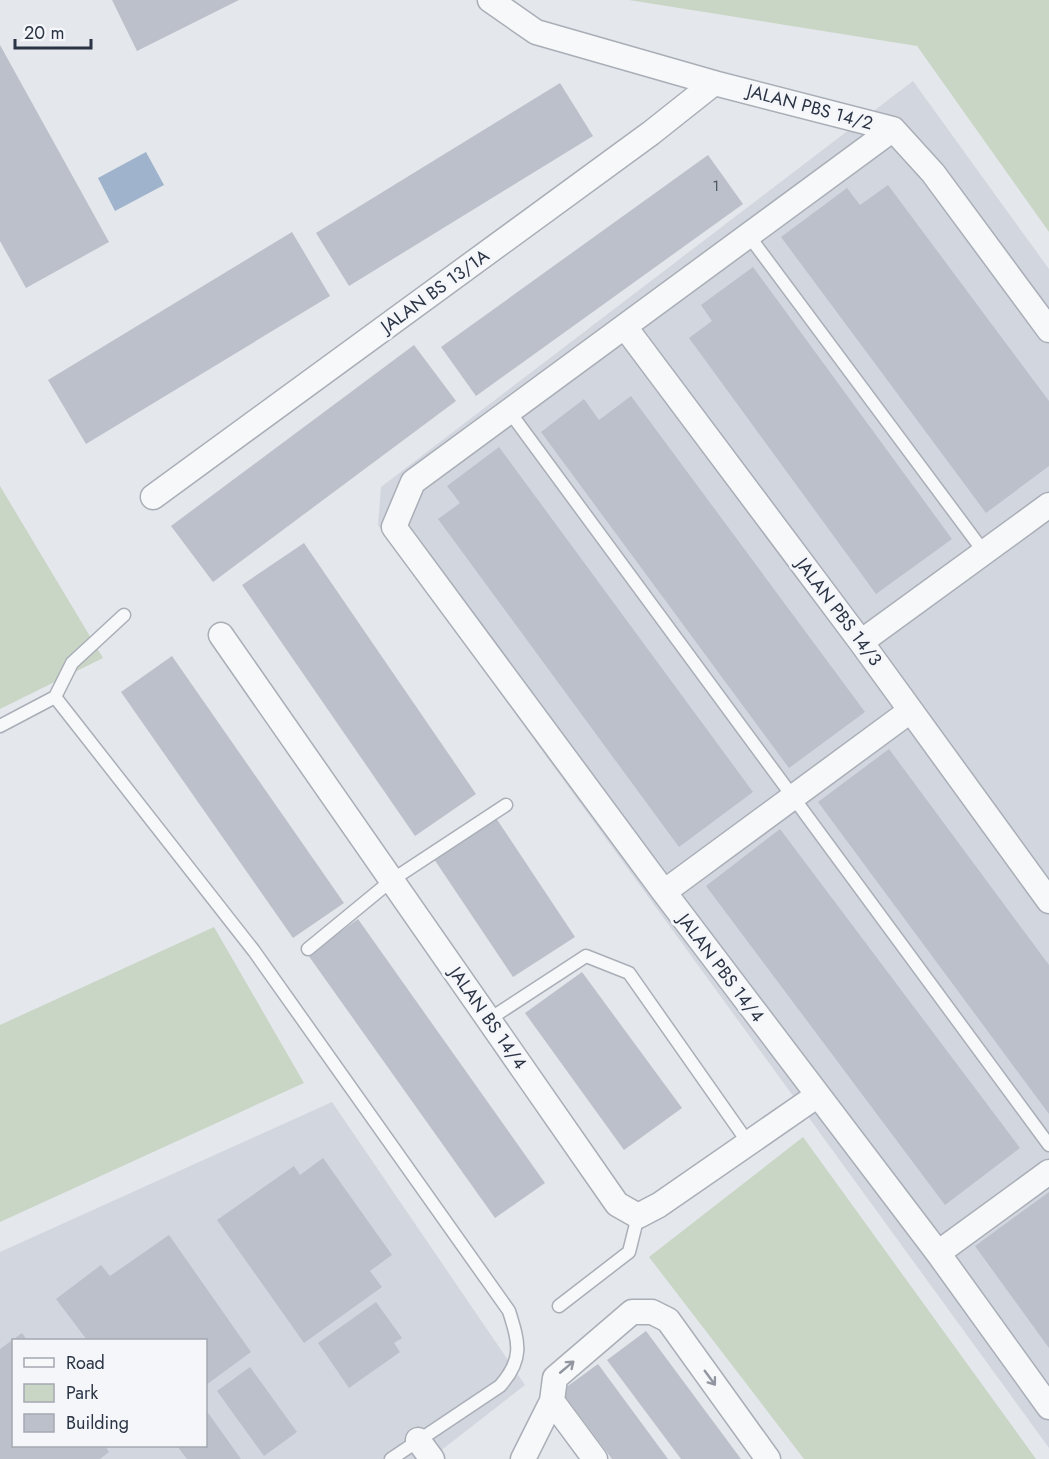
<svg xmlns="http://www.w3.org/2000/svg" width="1049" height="1459" font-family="Jost,sans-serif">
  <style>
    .built { fill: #d2d6de; fill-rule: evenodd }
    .green { fill: #c9d6c5 }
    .water { fill: #9fb4cc }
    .building { fill: #bbc0ca }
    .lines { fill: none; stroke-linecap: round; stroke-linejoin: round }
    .service-casing { stroke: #a9aeb7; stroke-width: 15 }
    .minor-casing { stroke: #a9aeb7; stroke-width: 27 }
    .service { stroke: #f7f8fa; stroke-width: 12 }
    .minor { stroke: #f7f8fa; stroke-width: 24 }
    .oneway { stroke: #9196a0 }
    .labels { text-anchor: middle; stroke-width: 6; stroke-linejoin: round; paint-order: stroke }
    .number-label { font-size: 15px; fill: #4f5766 }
    .street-label { font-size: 18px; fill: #2b3445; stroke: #f4f6f9 }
  </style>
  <rect width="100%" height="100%" fill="#e4e7ec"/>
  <path class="built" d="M913,81L1049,269V1448L378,525L381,487Z
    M332,1102L525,1385L430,1459H0V1252ZM14,1340H206V1446H14Z"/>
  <path class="green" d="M629,0H1049V232L917,46Z
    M0,486L103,658L0,709Z
    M214,927L304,1083L0,1222V1025Z
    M803,1137L1036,1459H804L649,1257Z"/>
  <path class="water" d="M146,152L164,185L115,211L98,178Z"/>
  <path class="building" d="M112,0H239L137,51Z
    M0,45L109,242L26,288L0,241Z
    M560,83L593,136L349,286L316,233Z
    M708,155L743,204L476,396L441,347Z
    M888,185L1049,401V466L986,513L781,237L847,188L860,205Z
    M292,232L330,296L86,444L48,380Z
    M753,267L952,539L876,594L689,338L712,321L701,305Z
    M414,345L456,401L213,582L171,526Z
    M631,396L865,712L789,768L541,432L584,399L599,420Z
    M499,447L753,792L679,847L438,519L460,503L447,486Z
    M304,543L476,794L415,836L242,585Z
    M172,656L344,903L293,938L121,692Z
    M889,749L1049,965V1114L818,802Z
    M494,815L575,937L513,977L432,856Z
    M780,829L1020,1148L945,1205L706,886Z
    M358,919L545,1183L495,1218L308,955Z
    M582,972L682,1108L624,1150L525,1013Z
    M323,1158L392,1255L370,1271L382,1287L304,1343L217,1220L294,1166L300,1175Z
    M1049,1192V1348L975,1246Z
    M169,1235L251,1352L206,1385V1340H87L56,1299L101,1265L110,1276Z
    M376,1302L402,1338L394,1343L400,1352L349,1388L318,1343Z
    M646,1331L741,1459H681L607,1360Z
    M22,1333L27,1340H14V1446H105L109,1452L100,1459H0V1349Z
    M598,1364L668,1459H612L561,1391Z
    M250,1367L297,1432L264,1456L217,1391Z
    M206,1410L241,1459H187L177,1446H206Z"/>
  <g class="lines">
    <defs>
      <path id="service" d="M749,236L984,552
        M509,411L1049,1145
        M55,697L254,951L509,1311C519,1343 524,1359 500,1386L391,1459
        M0,726L55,697L72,663L124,615
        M308,949L392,880L506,805
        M488,1020L586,956L629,973L749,1144
        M559,1306L629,1252L638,1216"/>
      <path id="minor" d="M490,0L536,32L714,83L893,129L933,173L1049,330
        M893,129L413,482L394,527L664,892L938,1253L1049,1407
        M625,327L861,642L1049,901
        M153,497L651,133L714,83
        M221,635L617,1204L638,1216L659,1205L818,1095
        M861,642L1049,505
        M664,892L910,711
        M938,1253L1049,1172
        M552,1401L595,1459
        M418,1440L432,1459
        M523,1459L552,1401L555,1378L632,1312H652L668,1320L768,1459"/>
    </defs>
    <use href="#service" class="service-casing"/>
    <use href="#minor" class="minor-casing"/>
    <use href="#service" class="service"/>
    <use href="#minor" class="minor"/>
  </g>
  <defs><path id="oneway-shaft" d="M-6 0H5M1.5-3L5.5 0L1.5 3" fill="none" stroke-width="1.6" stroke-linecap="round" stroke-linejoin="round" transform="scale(1.5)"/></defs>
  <g class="oneway">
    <use href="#oneway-shaft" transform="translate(567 1367) rotate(-40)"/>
    <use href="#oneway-shaft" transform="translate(710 1378) rotate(54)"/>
  </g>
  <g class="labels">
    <g class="number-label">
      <text x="716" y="191">1</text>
    </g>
    <g class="street-label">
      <text transform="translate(810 107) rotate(15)" y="6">JALAN PBS 14/2</text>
      <text transform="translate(435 291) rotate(-36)" y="6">JALAN BS 13/1A</text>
      <text transform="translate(839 612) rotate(53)" y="6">JALAN PBS 14/3</text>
      <text transform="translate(721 968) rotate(53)" y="6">JALAN PBS 14/4</text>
      <text transform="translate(488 1018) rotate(55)" y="6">JALAN BS 14/4</text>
    </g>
  </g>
  <rect x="12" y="1339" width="195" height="108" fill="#f4f6f9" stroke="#a4a8b1" stroke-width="1.5"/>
  <rect x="24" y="1358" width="30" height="9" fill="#f7f8fa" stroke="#a4a8b1" stroke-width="1.5"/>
  <text x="66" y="1369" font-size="18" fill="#2b3445">Road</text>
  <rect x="24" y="1384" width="30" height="18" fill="#c9d6c5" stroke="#a4a8b1" stroke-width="1.5"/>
  <text x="66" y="1399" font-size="18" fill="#2b3445">Park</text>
  <rect x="24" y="1414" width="30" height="18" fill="#bbc0ca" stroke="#a4a8b1" stroke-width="1.5"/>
  <text x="66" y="1429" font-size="18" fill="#2b3445">Building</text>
  <path d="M15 39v9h76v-9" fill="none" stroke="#2b3445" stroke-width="3"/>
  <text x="24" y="39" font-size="18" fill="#2b3445" stroke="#f4f6f9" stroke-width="4.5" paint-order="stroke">20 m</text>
</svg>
